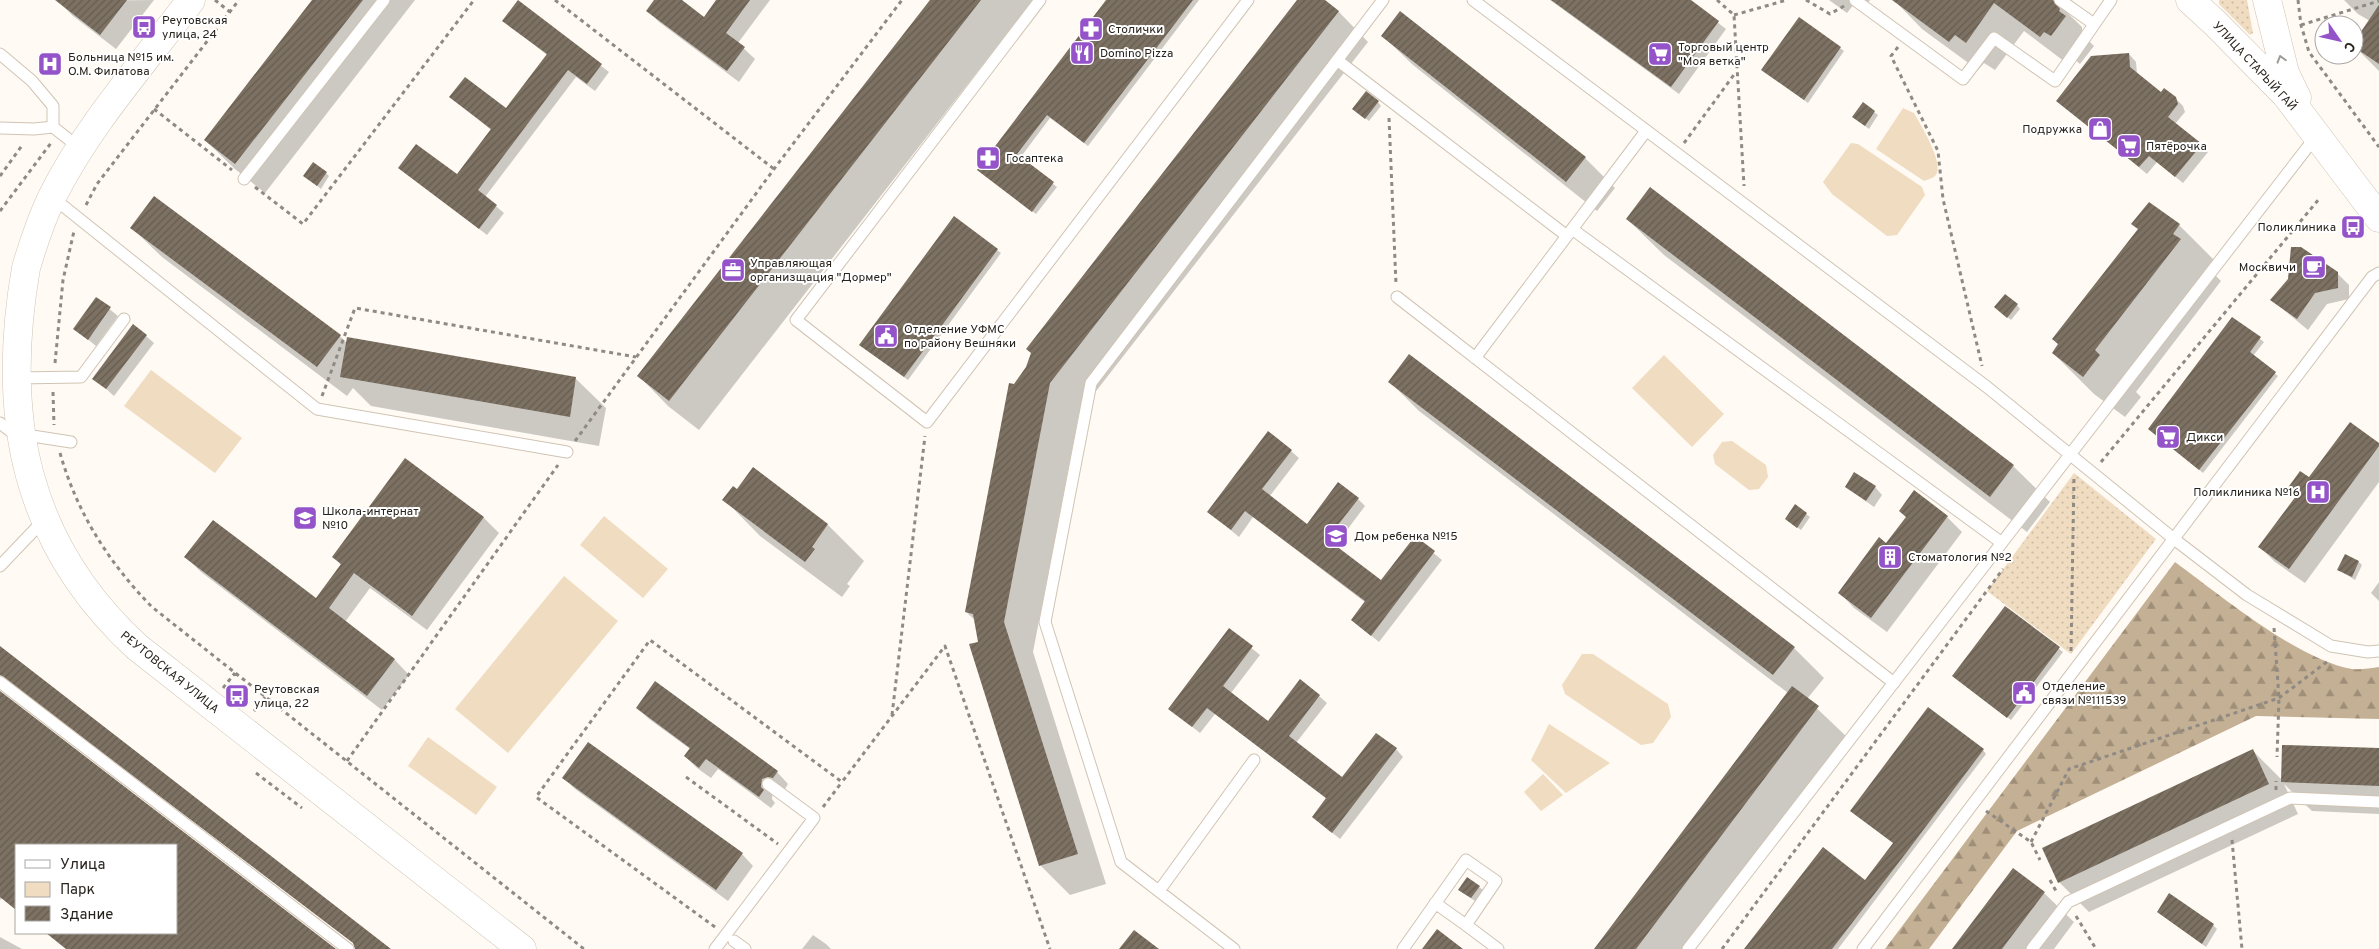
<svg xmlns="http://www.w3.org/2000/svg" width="2379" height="949" font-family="Overpass,sans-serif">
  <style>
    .grass { fill: url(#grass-dots) }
    .forest { fill: url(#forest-firs) }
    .green { fill: #f0dcc0 }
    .shadow { fill: #0003 }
    .building { fill: url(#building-hatch) }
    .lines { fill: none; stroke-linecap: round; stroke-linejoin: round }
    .lane-casing { stroke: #d0c4b4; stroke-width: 13 }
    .secondary-casing { stroke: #d0c4b4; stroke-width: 29 }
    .path { stroke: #8f8a84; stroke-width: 3; stroke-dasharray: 4 4; stroke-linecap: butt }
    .lane { stroke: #fff; stroke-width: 11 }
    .secondary { stroke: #fff; stroke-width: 28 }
    .oneway { stroke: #9e9c99 }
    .labels { text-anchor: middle; stroke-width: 4; stroke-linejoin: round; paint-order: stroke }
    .poi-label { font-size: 12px; fill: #28231d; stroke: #fff; text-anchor: start }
    .street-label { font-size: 12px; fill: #28231d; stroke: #fff }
  </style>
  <defs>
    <pattern id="grass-dots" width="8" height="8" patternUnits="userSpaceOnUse" patternTransform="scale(1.25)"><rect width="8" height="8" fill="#f0dcc0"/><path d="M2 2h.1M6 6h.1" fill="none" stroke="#cebca5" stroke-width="1.8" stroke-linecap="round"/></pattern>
    <pattern id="forest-firs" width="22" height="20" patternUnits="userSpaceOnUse" patternTransform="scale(1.25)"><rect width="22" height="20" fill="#c4b094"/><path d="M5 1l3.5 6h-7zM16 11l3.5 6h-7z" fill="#9f8f78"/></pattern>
    <pattern id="building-hatch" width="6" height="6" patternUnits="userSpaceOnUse" patternTransform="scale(1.25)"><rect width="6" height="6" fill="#7c7162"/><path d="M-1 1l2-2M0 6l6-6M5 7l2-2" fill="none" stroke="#665c50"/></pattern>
  </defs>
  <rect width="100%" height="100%" fill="#fffaf3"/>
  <path class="grass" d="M2219,0H2247L2253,33L2250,35L2219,4Z
    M2074,473L2156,539L2071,654L1987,591Z"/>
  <path class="forest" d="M2175,562C2220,595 2298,660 2352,669C2360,670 2371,668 2379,667V719L2256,716L2017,831L1929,949H1885Z"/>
  <path class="green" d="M1903,108L1914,113C1920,124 1946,165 1935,176C1933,178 1927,180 1924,181L1876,149Z
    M1851,143L1858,144L1922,187L1925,195L1897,235L1887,236L1832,194L1823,182Z
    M1664,355L1724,414L1692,447L1632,388Z
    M151,370L242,438L215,473L124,406Z
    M1732,441L1766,465L1768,477L1759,489L1749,490L1715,464L1713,455L1722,442Z
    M604,516L668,569L643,598L580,545Z
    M564,576L618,621L508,753L455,709Z
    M1582,654H1593L1668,704L1671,717L1653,743L1641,745L1565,694L1562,685Z
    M1549,724L1610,763L1566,793L1531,760Z
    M428,737L497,787L476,815L408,766Z
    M1543,774L1563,795L1541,811L1524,792Z"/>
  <path class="shadow" d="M154,0L116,49L73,16L58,1Z
    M314,0H415L265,193L235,169L205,140Z
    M656,0H680L704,18L718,0H770L738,43L755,59L739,82L659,22L648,11Z
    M932,0H1033L699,430L668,406L639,376Z
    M1108,0H1199L1088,146L1050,118L1020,158L1057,187L1036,214L982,173Z
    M1299,0H1323L1339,12L1368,42L1079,413L1033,652L1106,884L1070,895L1041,866L979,642L976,621L966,612L1015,385Z
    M1550,0H1689L1726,29L1679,94Z
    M1829,0H1870L1862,10L1854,4L1847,13Z
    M1894,0H2054L2082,27V34L2094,46L2080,64L2074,59L2069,65L2024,31L1995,70L1984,63L1978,70L1922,29Z
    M2344,0H2379V71L2354,46L2370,21L2358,14Z
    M518,2L609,72L595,91L576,77L485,197L504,213L487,235L400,168L457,176L491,130L451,97L506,110L547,55L504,21Z
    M1401,13L1585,158L1615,188L1597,211L1413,65L1383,36Z
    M1800,19L1844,51L1808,103L1766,73Z
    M2129,54L2136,62L2137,74L2161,94L2175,98L2183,106L2185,112L2175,124L2208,152L2183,183L2157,162L2147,174L2058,101Z
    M1378,102L1381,106L1369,121L1357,112Z
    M1863,104L1878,115L1869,129L1857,120Z
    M326,173L329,176L321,189L305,176Z
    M1650,189L2013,466L2050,502L2027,532L1664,255L1627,219Z
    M2179,225L2220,266L2214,274L2221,281L2136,392L2141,397L2125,417L2094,394L2053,353Z
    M132,228L340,336L347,343L348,338L576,379L606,408L599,446L371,406L353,388L347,396L162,257Z
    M997,250L1001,253L908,380L864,348Z
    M2337,273L2349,285V299L2327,304L2308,330L2272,300Z
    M97,299L118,316L96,346L75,329Z
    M2017,305L2020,309L2011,320L1999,310Z
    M2233,318L2264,342L2253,356L2278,376L2203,473L2153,432Z
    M146,336L154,343L114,396L94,378Z
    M1409,356L1794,648L1824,678L1807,699L1847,737L1688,949H1595L1788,693L1419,411L1390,382Z
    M2379,444V482L2305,583L2275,562L2260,547L2296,497L2288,489Z
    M1291,451L1299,458L1269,497L1307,526L1358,499L1365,506L1335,546L1381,582L1415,538L1442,560L1379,642L1352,620L1366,603L1253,517L1239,537L1209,512Z
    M405,460L484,518L499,533L427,630L370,588L345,622L394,659L409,675L382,710L201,572L186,557L316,600L341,565L334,557Z
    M753,469L828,525L864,561L847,584L850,586L842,597L760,536L724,499L737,491Z
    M1846,487H1875L1882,495L1874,507Z
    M1806,514L1810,517L1801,530L1786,519Z
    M1947,517L1962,532L1887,632L1854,608L1839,592L1887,545Z
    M2359,562L2362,565L2355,580L2339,570Z
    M2379,582V601L2371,593Z
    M2005,607L2063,652L2011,720L1957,679Z
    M1229,630L1260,655L1231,693L1269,722L1319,696L1327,703L1296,743L1343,778L1396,749L1403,757L1340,839L1313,817L1327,799L1215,714L1200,733L1170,709Z
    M655,683L777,772L788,784L785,789L780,787L773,790L772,799L775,803L771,808L718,769L711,778L697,768L685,756L690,749L649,719L637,708Z
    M0,693L334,949H67L47,933H176V845H16V909L2,898L0,900Z
    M1983,750L1986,754L1838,949H1746L1865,881Z
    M2379,750V814L2312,811L2284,784L2298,814L2089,912L2059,882L2253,751L2282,780Z
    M564,778L742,854L753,866L728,901L575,789Z
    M1479,887L1483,890L1475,901L1463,893Z
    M2044,893L2074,922L2054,949H1954Z
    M2162,915L2213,925L2217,929L2206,947Z
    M813,935L826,944L831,949H802Z
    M0,937L22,949H0Z"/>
  <path class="building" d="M55,0H127L100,35Z
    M312,0H363L235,164L204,140Z
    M518,0L602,64L587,84L568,70L478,190L497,205L479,229L398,168L416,144L457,174L491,129L449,97L465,77L506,108L547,54L502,21Z
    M654,0H682L704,17L716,0H750L726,33L745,47L727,71L646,11Z
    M930,0H981L669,401L637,376Z
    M1106,0H1193L1084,143L1047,115L1017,154L1054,182L1032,212L977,170Z
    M1297,0H1325L1339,11L1050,383L1004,622L1078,854L1039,866L969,644L978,642L973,614L965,612L1009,383L1014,384L1026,367L1031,353L1026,349Z
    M1551,0H1691L1719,21L1671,87Z
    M1892,0H2053L2060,9L2059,11L2066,16L2051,36L2044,32L2040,37L1994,3L1966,43L1955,35L1949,42Z
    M2379,5V64L2354,47V42Z
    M1400,11L1586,157L1566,182L1381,36Z
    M1799,17L1841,47L1804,100L1761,70Z
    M2129,53L2130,67L2161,92L2164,88L2176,97L2178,104L2168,117L2202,144L2175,177L2149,156L2139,167L2056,101L2091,56Z
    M1366,91L1379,101L1365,119L1352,109Z
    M1863,102L1875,111L1865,126L1852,117Z
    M313,162L327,172L317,186L303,176Z
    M1650,187L2014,465L1990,497L1626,219Z
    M154,196L341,335L317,367L130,228Z
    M2149,202L2180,224L2173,234L2181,239L2095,350L2100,355L2083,377L2052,353L2058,344L2052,339L2138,229L2131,224Z
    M954,216L998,249L904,377L859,345Z
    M2291,247H2301L2338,272V288L2315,293L2297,319L2270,300L2288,279Z
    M2005,294L2018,304L2007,318L1994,307Z
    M96,297L111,307L88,340L73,329Z
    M2232,317L2261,337L2250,352L2276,372L2199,470L2148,429Z
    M133,324L147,335L106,389L92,379Z
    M347,337L576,377L570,417L340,377Z
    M1409,354L1795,647L1773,675L1388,382Z
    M2350,422L2379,443V446L2289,569L2258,547L2296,496L2287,489L2300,471L2309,477Z
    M1268,431L1292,450L1262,489L1307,524L1338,482L1359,498L1327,539L1381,580L1415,536L1435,551L1371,636L1351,620L1365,601L1245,511L1231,530L1207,512Z
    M405,458L484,517L412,616L354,573L329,608L395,659L367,696L184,557L213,520L316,598L341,564L332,557Z
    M753,467L828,524L812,547L815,549L805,562L722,500L733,486L737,489Z
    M1854,472L1876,486L1866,501L1845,487Z
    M1914,490L1948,516L1871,618L1838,593L1879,537L1886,543L1906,517L1899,511Z
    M1795,504L1807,513L1797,528L1785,519Z
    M2345,554L2359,561L2352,577L2337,570Z
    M2005,606L2060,647L2007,718L1952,676Z
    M1229,628L1253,646L1223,686L1268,721L1300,679L1320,695L1289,736L1342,777L1376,733L1397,748L1332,833L1312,817L1326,798L1207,708L1192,727L1168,709Z
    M0,646L391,949H355L353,943L0,675Z
    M655,681L778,771L773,778L768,777L762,779L761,787L764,790L759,797L706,759L699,768L684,756L690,748L636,708Z
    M1792,686L1819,706L1636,949H1594Z
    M0,691L336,949H66L46,933H176V845H16V910L0,897Z
    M1928,707L1984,749L1906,853L1832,949H1744L1823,847L1865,880L1893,843L1850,811Z
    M588,742L743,853L716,890L562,778Z
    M2282,745L2379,748V786L2281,782Z
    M2253,749L2269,784L2058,883L2042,848Z
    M2013,868L2045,892L2002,949H1952Z
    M1467,877L1480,886L1471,898L1458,890Z
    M2169,893L2214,924L2202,944L2157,912Z
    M1437,929L1463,949H1422Z
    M1134,930L1159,949H1119Z"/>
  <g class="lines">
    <defs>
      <path id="lane" d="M1040,0L796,320L927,422L1248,0
        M1473,0L1987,387L2174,539L2247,595L2331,646L2368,652L2379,651
        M1855,0L1963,79L1994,38L2055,81L2111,0
        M2060,0L2094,24
        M0,54L32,81L53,106V127
        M1337,60L1567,236
        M0,128L34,129L53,127L81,149
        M244,179L384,0
        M52,197L317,409L567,452
        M1572,229L2002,543
        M1397,297L1894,683
        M1475,358L1646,131
        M16,378L81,377L124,319
        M0,423L13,433L71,442
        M0,566L41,523
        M0,682L348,949
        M1159,891L1254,760
        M1435,903L1466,925
        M734,941L745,949
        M715,949L814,818L768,784
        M1234,949L1121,862L1045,622L1091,383L1383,0
        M1403,949L1466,860L1496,881L1466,925L1498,949
        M1688,949L2317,135
        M1863,949L2372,277L2379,273
        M2032,949L2068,902L2290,798L2379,802"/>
      <path id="secondary" d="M191,0C143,64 88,125 52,197C41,220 33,244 26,268C0,417 25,544 137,647L522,949
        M2190,0L2215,23L2286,95L2379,218
        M2267,0L2285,73L2297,98"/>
    </defs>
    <use href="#lane" class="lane-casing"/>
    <use href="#secondary" class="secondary-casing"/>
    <path class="path" d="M215,0L230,12
      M555,0L774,169
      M1717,0L1734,15L1744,186
      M1806,0L1830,14L1844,6
      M2298,0L2301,25L2309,52L2379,147
      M1734,15L1787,0
      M2301,25L2379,1
      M1898,47L1891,56L1938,151L1943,199L1982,366
      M154,109L232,170
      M1389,118L1396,284
      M1684,143L1736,72
      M0,176L23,144
      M255,187L303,224L474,0
      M86,205L97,184L239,0
      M0,211L51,143
      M55,363L63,280L74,231
      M53,392L54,425
      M322,396L355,308L636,357
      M575,441L774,169L902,0
      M60,453C77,513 109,563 152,607L584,949
      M2101,462L2319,199
      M2274,628L2279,698L2277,757
      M2071,651L2074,477
      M223,688L235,673
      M254,711L265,697
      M892,715L925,436
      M347,761L558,465
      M256,773L302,808
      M686,777L778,844
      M2276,790V781
      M823,807L842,782
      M1986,811L2031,842L2040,860
      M2232,840L2242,949
      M2031,842L2069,769L2279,698L2328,661
      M2050,880L2057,893
      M2076,916L2096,949
      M715,927L536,797L650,640L842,782L945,646L1050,949
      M1722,949L2003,569"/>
    <use href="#lane" class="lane"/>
    <use href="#secondary" class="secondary"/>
  </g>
  <defs><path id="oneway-chevron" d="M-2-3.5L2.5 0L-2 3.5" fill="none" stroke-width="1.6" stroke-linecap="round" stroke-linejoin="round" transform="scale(1.25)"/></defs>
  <use class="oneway" href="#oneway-chevron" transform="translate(2281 59) rotate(-106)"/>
  <defs>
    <symbol id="bus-square" viewBox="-11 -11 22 22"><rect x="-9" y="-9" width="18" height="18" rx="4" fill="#9453c8" stroke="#fff"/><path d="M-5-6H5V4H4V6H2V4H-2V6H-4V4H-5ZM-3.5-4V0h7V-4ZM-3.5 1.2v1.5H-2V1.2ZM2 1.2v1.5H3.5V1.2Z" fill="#fff"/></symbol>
    <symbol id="pharmacy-square" viewBox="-11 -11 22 22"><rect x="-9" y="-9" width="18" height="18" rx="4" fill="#9453c8" stroke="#fff"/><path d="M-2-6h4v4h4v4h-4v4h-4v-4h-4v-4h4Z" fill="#fff"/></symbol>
    <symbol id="restaurant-square" viewBox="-11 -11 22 22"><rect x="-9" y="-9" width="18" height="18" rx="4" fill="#9453c8" stroke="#fff"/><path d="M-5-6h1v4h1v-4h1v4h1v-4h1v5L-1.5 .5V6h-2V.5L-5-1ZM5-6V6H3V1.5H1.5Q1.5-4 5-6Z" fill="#fff"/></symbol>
    <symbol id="supermarket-square" viewBox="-11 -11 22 22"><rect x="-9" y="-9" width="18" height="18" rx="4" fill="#9453c8" stroke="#fff"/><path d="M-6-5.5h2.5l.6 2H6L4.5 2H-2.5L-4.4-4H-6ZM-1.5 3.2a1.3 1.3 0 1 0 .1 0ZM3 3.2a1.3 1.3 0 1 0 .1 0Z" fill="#fff"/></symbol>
    <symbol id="hospital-square" viewBox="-11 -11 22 22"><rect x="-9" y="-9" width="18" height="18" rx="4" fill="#9453c8" stroke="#fff"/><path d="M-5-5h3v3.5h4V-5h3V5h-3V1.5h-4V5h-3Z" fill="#fff"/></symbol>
    <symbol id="shop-square" viewBox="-11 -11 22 22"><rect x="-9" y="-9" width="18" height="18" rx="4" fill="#9453c8" stroke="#fff"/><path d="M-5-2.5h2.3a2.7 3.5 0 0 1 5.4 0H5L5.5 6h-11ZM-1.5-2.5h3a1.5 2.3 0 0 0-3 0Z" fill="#fff"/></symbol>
    <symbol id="cafe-square" viewBox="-11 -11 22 22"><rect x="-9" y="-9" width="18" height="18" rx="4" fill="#9453c8" stroke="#fff"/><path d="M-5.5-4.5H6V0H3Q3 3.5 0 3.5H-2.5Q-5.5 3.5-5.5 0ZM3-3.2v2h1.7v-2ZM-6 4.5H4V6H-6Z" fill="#fff"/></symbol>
    <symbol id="office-square" viewBox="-11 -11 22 22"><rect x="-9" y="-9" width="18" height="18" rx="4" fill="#9453c8" stroke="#fff"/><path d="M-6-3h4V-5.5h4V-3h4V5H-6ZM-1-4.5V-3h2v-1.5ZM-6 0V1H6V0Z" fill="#fff"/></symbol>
    <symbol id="civic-square" viewBox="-11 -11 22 22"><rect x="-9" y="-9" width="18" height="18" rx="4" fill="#9453c8" stroke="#fff"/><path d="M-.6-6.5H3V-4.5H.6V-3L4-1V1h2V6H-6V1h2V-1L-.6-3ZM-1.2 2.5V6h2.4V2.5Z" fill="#fff"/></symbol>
    <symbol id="school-square" viewBox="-11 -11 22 22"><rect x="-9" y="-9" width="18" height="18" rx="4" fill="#9453c8" stroke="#fff"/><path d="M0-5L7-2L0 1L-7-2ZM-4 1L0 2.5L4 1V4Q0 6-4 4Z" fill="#fff"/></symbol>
    <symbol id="building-square" viewBox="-11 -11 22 22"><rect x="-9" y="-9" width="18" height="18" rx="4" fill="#9453c8" stroke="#fff"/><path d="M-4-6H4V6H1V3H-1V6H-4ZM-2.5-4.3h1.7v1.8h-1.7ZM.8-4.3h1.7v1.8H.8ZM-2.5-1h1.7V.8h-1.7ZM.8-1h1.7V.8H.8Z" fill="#fff"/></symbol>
  </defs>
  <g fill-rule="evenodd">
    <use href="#bus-square" x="130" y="13" width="28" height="28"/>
    <use href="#pharmacy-square" x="1077" y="15" width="28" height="28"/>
    <use href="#restaurant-square" x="1068" y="39" width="28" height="28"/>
    <use href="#supermarket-square" x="1646" y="40" width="28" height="28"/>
    <use href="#hospital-square" x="36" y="50" width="28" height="28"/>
    <use href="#shop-square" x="2086" y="115" width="28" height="28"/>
    <use href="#supermarket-square" x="2115" y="132" width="28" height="28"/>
    <use href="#pharmacy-square" x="974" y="144" width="28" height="28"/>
    <use href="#bus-square" x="2339" y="213" width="28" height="28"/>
    <use href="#cafe-square" x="2300" y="253" width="28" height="28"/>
    <use href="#office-square" x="719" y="256" width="28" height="28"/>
    <use href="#civic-square" x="872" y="322" width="28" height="28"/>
    <use href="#supermarket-square" x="2154" y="423" width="28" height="28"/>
    <use href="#hospital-square" x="2304" y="478" width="28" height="28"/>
    <use href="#school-square" x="291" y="504" width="28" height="28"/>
    <use href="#school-square" x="1322" y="522" width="28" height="28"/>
    <use href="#building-square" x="1876" y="543" width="28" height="28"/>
    <use href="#civic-square" x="2010" y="679" width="28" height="28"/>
    <use href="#bus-square" x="223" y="682" width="28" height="28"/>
  </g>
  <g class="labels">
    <g class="poi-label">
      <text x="162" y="24">Реутовская<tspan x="162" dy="14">улица, 24</tspan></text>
      <text x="1108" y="33">Столички</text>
      <text x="1678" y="51">Торговый центр<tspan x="1678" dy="14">"Моя ветка"</tspan></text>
      <text x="1100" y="57">Domino Pizza</text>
      <text x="68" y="61">Больница №15 им.<tspan x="68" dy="14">О.М. Филатова</tspan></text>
      <text x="2082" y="133" text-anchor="end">Подружка</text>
      <text x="2146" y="150">Пятёрочка</text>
      <text x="1006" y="162">Госаптека</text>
      <text x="2336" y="231" text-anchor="end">Поликлиника</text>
      <text x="750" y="267">Управляющая<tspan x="750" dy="14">организщация "Дормер"</tspan></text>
      <text x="2296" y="271" text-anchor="end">Москвичи</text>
      <text x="904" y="333">Отделение УФМС<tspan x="904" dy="14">по району Вешняки</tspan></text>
      <text x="2186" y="441">Дикси</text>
      <text x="2300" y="496" text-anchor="end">Поликлиника №16</text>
      <text x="322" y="515">Школа-интернат<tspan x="322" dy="14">№10</tspan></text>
      <text x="1354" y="540">Дом ребенка №15</text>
      <text x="1908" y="561">Стоматология №2</text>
      <text x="2042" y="690">Отделение<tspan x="2042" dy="14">связи №111539</tspan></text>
      <text x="254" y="693">Реутовская<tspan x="254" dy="14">улица, 22</tspan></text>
    </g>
    <g class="street-label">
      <text transform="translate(2255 66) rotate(47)" y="4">УЛИЦА СТАРЫЙ ГАЙ</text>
      <text transform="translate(170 672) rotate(39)" y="4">РЕУТОВСКАЯ УЛИЦА</text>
    </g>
  </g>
  <rect x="15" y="844" width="162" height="90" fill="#ffffff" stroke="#a9a7a5"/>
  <rect x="25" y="860" width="25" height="8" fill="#ffffff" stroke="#a9a7a5"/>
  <text x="60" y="869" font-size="15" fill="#28231d">Улица</text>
  <rect x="25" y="882" width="25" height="15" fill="#f0dcc0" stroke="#a9a7a5"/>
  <text x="60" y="894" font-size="15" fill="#28231d">Парк</text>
  <rect x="25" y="906" width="25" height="15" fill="url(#building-hatch)" stroke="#a9a7a5"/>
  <text x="60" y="919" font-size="15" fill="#28231d">Здание</text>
  <g transform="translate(2339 40) rotate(124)"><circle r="24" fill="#ffffff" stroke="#a9a7a5"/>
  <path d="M0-4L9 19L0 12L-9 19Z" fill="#9453c8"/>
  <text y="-8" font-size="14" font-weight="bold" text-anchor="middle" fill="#28231d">С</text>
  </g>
</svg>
